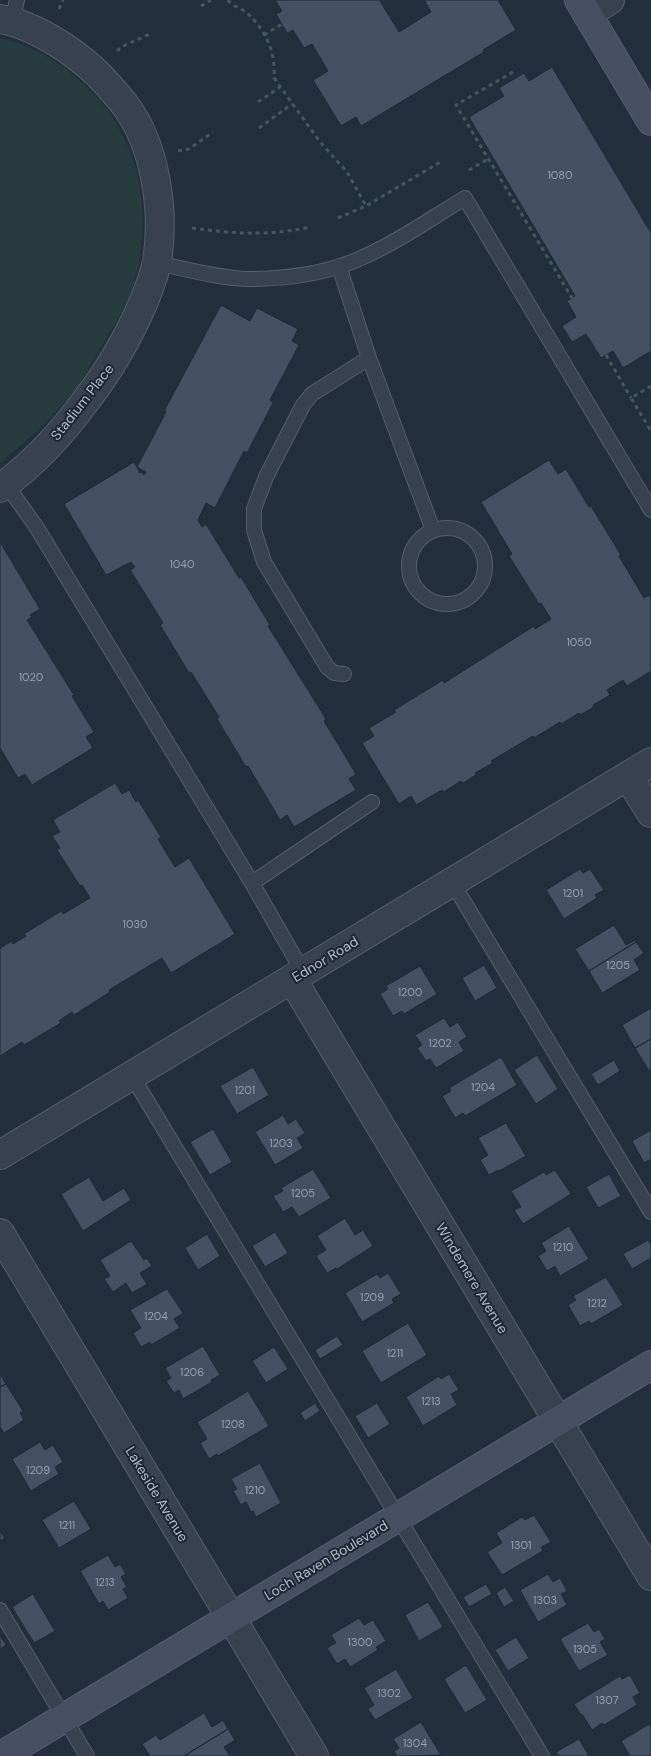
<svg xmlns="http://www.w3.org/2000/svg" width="651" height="1756" font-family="'DM Sans',sans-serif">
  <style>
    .green { fill: #263c3f }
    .building { fill: #455162; stroke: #1f2835 }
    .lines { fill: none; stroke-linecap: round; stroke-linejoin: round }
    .lane-casing { stroke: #565f6c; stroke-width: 16 }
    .street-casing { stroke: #565f6c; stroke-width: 30 }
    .secondary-casing { stroke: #565f6c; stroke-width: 30 }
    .path { stroke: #44595c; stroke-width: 3; stroke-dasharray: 4 4; stroke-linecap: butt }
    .lane { stroke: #38414e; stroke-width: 14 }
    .street { stroke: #38414e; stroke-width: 28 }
    .secondary { stroke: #465061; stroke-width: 28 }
    .labels { text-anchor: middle; stroke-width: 4; stroke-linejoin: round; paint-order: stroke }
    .number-label { font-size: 11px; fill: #98a1af }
    .street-label { font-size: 14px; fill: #b4bcc9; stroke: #1d2633 }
  </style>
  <rect width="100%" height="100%" fill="#242f3e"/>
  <path class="green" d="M0,38C42,47 78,74 105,107C144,157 151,224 134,283C127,305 114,325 103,344C94,360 84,377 73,392C52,419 26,441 0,463Z"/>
  <path class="building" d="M275,0H381L380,1L399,32L431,12L424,0H498L516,30L483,50L484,52L361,126L356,117L341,126L313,80L328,71L312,44L304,48L293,30L287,33L276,14L282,11Z
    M552,67L651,233V351L623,368L613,351L601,358L586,334L572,342L562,326L576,317L567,301L575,296L469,117L504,96L499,88L524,73L529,81Z
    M221,305L250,321L257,308L298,329L292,341L299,345L270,400L273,403L247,453L244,451L215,508L206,503L198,520L202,527L206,524L239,578L241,577L270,625L268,626L326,719L324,721L356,774L349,779L356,790L294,827L287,815L280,820L248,766L246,767L217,719L219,717L191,672L189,673L160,625L163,623L130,570L135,567L131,562L106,575L64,504L134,462L140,473L142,472L144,475L146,472L137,467L166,412L164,411Z
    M549,460L558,474L566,469L589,507L591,506L621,555L619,556L644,598L649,595L651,599V671L627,686L623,680L607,690L610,695L593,705L594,707L580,715L579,713L561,724L560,722L534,738L533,736L491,761L493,763L475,773L476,775L463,783L461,781L444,792L442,790L416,805L411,796L399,804L362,743L374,736L369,728L396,712L394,710L443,680L444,683L534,626L535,629L551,619L541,603L539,604L509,556L512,554L481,502Z
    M0,542L40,609L30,615L32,617L27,620L74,695L72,696L94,732L86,737L93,748L32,785L25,774L18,778L0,748Z
    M115,783L122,794L129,790L136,802L138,800L161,837L158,839L175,867L189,858L235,934L171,973L162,958L109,990L110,992L74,1015L72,1012L59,1021L61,1023L24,1045L22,1042L0,1056V948L12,941L13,944L26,936L24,934L61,911L63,914L90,898L82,885L80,886L57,850L60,848L52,836L60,832L53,820Z
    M580,869L583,873L590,869L604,890L595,895L597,898L564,919L546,890Z
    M614,925L626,945L635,940L636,942L589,971L575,949Z
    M636,942L644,953L634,960L640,970L602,993L589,971Z
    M484,965L497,988L475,1001L462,978Z
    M420,966L437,994L404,1014L402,1011L393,1016L380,994L388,989L386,986Z
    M651,1008V1039L635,1048L622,1025Z
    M444,1018L450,1027L458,1022L467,1037L459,1042L464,1051L436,1068L430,1059L426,1061L417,1048L422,1045L415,1035Z
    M651,1039V1070L649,1071L635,1048Z
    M537,1055L558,1089L536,1104L514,1070Z
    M501,1057L517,1085L465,1116L463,1113L455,1118L442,1096L451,1091L449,1088Z
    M614,1060L620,1071L598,1085L591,1074Z
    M253,1067L269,1095L237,1114L220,1086Z
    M283,1115L288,1124L296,1119L305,1133L297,1138L303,1148L275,1165L255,1132Z
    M506,1123L526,1156L499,1171L498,1170L489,1175L480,1160L488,1155L478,1138Z
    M213,1129L232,1162L210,1175L190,1142Z
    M651,1130V1159L644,1163L632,1141Z
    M313,1169L331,1198L299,1217L292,1207L283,1212L273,1196L283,1191L281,1188Z
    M555,1170L571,1194L523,1224L514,1210L521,1207L511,1191L544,1172L546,1175Z
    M609,1174L621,1196L598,1208L586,1187Z
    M89,1177L103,1201L124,1188L131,1200L83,1231L61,1194Z
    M345,1218L355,1235L363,1230L373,1246L337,1269L336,1268L327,1273L316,1256L326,1250L317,1236Z
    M569,1226L589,1259L560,1276L555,1266L547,1271L538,1256L546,1251L541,1243Z
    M275,1232L288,1253L265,1267L252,1246Z
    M207,1234L220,1256L198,1270L185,1248Z
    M648,1240L651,1245V1258L632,1269L623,1254Z
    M131,1241L144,1260L147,1258L152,1266L140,1273L147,1284L132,1293L126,1283L113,1292L104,1279L110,1276L100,1260Z
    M388,1273L401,1294L392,1299L394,1303L362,1322L345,1293L377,1274L380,1278Z
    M606,1277L623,1305L591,1324L589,1321L580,1326L568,1305L576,1300L573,1296Z
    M167,1289L183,1313L174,1319L180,1328L151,1345L150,1342L141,1347L133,1333L141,1328L130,1310Z
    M408,1323L427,1355L381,1383L362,1351Z
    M337,1336L343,1345L320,1359L315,1350Z
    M203,1346L220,1375L211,1380L212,1382L183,1399L179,1390L174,1393L166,1381L171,1378L165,1368Z
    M274,1347L288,1369L266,1383L252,1361Z
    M0,1374L6,1384L0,1387Z
    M449,1374L459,1390L451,1394L457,1405L423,1426L406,1397L439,1376L441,1379Z
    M6,1384L23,1411L20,1413L24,1420L4,1433L0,1427V1387Z
    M248,1391L269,1426L218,1456L217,1454L209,1459L200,1443L207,1439L197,1422Z
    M315,1403L320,1411L305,1421L300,1413Z
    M377,1403L390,1424L368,1438L355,1416Z
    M40,1442L45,1450L53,1445L63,1462L55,1467L59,1474L31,1491L12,1459Z
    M260,1463L281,1503L256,1517L253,1511L251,1512L246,1502L241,1505L233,1491L237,1489L231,1479Z
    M74,1501L91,1529L59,1548L42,1520Z
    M534,1515L551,1542L541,1547L543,1551L502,1575L487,1552L502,1543L496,1533L522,1517L525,1520Z
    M0,1531L5,1538L0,1541Z
    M108,1555L115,1567L120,1564L126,1574L121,1577L127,1587L123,1589L128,1598L108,1610L103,1601L99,1604L80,1571Z
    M548,1574L553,1582L560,1578L567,1591L561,1594L567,1605L538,1622L520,1590Z
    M486,1584L492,1594L469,1607L463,1597Z
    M505,1587L514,1601L504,1607L496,1593Z
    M33,1594L55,1631L34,1643L12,1607Z
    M428,1602L443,1627L419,1641L405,1615Z
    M359,1618L364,1625L373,1620L386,1641L376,1647L378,1650L350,1667L345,1659L337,1664L327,1648L336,1643L331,1635Z
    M588,1623L594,1632L599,1629L605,1639L600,1642L608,1655L579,1671L560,1639Z
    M0,1635L6,1645L0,1649Z
    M516,1637L529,1658L508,1671L495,1650Z
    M466,1665L487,1700L465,1713L444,1679Z
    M396,1669L413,1698L375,1720L368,1709L374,1705L364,1688Z
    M630,1675L640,1693L633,1697L637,1705L604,1725L602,1723L592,1730L582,1714L581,1715L574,1704L620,1676L622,1679Z
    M204,1713L212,1727L223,1720L228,1729L184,1756H150L142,1744L156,1735L160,1740Z
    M421,1722L441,1755L397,1756L394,1751L399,1748L393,1739Z
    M649,1724L651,1727V1756H630L621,1741Z
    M228,1729L235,1740L224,1747L230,1756H184Z
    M579,1739L589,1756H559L556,1752Z"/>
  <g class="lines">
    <defs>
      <path id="lane" d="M12,21L17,0
        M157,263C186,269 217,278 247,279C283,279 325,274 359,259C396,243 430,219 465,198L651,510
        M339,266L369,358L433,530
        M6,484L37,528L252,883L303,972
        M409 566a38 38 0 1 1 76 0a38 38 0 1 1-76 0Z
        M344,674L334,673L327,667L264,562L254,530V509L266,477L303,405L312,394L369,358
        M452,882L651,1212
        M252,883L372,802
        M132,1076L542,1756
        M0,1610L87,1756"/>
      <path id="street" d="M587,14L610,0
        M0,19C37,25 84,57 108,85C114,92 120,98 125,105C156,146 165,212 157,261C155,274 149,288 144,301C129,336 111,368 87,399C63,432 34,464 0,488
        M628,776L651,813
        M292,979L651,1576
        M0,1155L651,762
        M0,1233L314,1756"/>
      <path id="secondary" d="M579,0L651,121
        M1,1756L651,1365"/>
    </defs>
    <use href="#lane" class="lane-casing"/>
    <use href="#street" class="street-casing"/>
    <use href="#secondary" class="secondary-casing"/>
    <path class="path" d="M228,0C232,6 241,8 247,13C266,30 276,53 274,78L320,142L347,172L366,206
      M201,6L211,0
      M59,9L63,0
      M264,35L282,24
      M117,51L121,47L152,33
      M513,72L456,105L572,298
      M258,102L280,87
      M259,128L292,104
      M178,151L189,149L213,132
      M469,170L488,159
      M338,218L366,206L442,161
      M192,228C237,234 266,236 311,227
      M606,355L631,398
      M651,386L631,398L651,431"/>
    <use href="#lane" class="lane"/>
    <use href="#street" class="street"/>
    <use href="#secondary" class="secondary"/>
  </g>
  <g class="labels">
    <g class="number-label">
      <text x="560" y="179">1080</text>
      <text x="182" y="568">1040</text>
      <text x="579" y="646">1050</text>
      <text x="31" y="681">1020</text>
      <text x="573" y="897">1201</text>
      <text x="135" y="928">1030</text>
      <text x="618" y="969">1205</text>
      <text x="410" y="996">1200</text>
      <text x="440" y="1047">1202</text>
      <text x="483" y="1091">1204</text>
      <text x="245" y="1094">1201</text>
      <text x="281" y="1147">1203</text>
      <text x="303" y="1197">1205</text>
      <text x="563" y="1251">1210</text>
      <text x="372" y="1301">1209</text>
      <text x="597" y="1307">1212</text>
      <text x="156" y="1320">1204</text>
      <text x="395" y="1357">1211</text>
      <text x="192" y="1376">1206</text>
      <text x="431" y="1405">1213</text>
      <text x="233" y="1428">1208</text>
      <text x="38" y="1474">1209</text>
      <text x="255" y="1494">1210</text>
      <text x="67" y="1529">1211</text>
      <text x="521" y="1549">1301</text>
      <text x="105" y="1586">1213</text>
      <text x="545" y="1604">1303</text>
      <text x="360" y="1646">1300</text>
      <text x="585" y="1653">1305</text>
      <text x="389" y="1697">1302</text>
      <text x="607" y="1704">1307</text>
      <text x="415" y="1747">1304</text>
    </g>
    <g class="street-label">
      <text transform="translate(82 402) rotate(-52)" y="5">Stadium Place</text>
      <text transform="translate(325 959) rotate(-31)" y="5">Ednor Road</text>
      <text transform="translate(472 1278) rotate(59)" y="5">Windemere Avenue</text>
      <text transform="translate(157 1494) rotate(59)" y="5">Lakeside Avenue</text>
      <text transform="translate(326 1560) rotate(-31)" y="5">Loch Raven Boulevard</text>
    </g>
  </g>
</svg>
